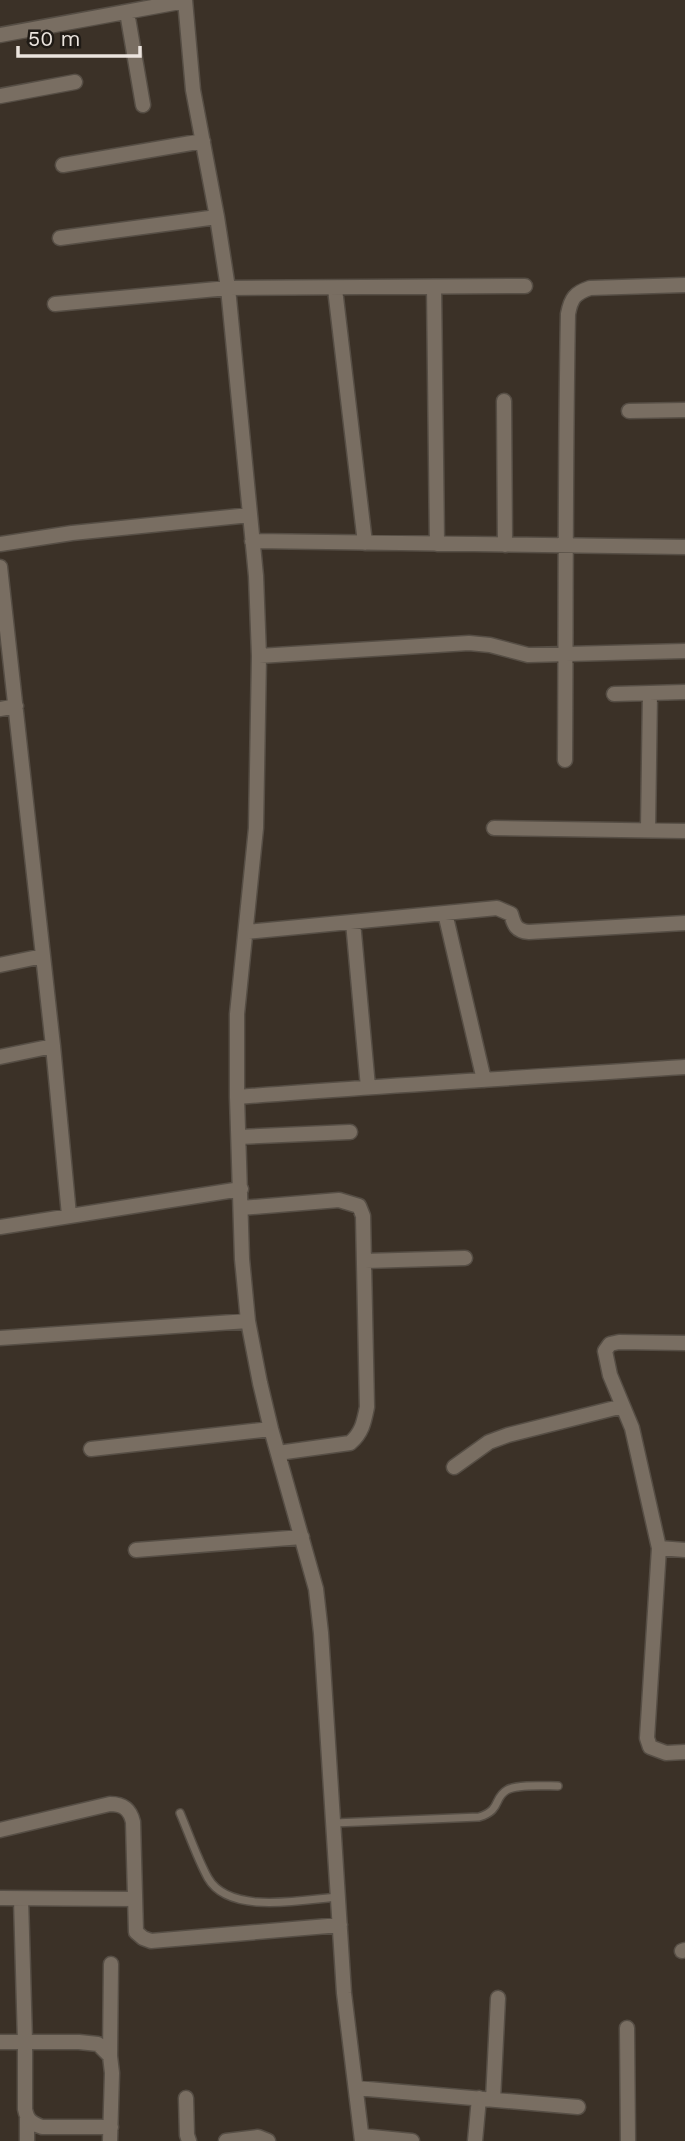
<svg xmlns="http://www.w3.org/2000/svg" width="685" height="2141" font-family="'Work Sans',sans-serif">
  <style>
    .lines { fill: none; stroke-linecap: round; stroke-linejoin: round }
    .service-casing { stroke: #564e45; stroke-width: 10 }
    .minor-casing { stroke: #564e45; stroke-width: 17 }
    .service { stroke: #796e62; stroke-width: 7 }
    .minor { stroke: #796e62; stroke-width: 14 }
  </style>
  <rect width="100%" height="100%" fill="#3b3127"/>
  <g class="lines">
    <defs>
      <path id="service" d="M180,1813C189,1834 197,1858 208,1878C229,1915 302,1900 337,1897
        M334,1823L479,1817C502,1810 493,1798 507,1790C517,1784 546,1786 558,1786"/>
      <path id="minor" d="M185,0L193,90L217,217L228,288L256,576L259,656L256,828L237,1014V1097L242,1259L248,1321L260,1383L271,1429L316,1589L321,1633L344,1993L362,2141
        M127,12L143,105
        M0,35L185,1
        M0,96L75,82
        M63,165L203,141
        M60,238L217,217
        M434,287L437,544
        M335,289L365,543
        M55,304L228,288L525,286
        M504,401L505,545
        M629,411L685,410
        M252,541L685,547
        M0,544L72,533L250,515
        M0,567L53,1046L69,1215
        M259,656L469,643L490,645L528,655L685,651
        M614,694L685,692
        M0,709L16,706
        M565,760C566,612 565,463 568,314C571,298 575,293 590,288L685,285
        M494,828L685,831
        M648,830L650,693
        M445,913L484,1080
        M353,922L368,1087
        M246,932L497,908L511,914C514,925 516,931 529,932L685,923
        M0,965L43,956
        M0,1057L53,1046
        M237,1097C386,1085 535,1077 685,1067
        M239,1137L350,1132
        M241,1208L339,1200L359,1206L363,1216L367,1407C364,1422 362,1433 350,1443L278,1453
        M0,1227L241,1189
        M365,1261L465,1258
        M0,1338L248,1321
        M685,1343L619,1342L610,1344L605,1351L610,1375L632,1428L659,1548L647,1738L650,1747L666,1753L685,1752
        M91,1449L271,1429
        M454,1467L489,1442L508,1435L623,1406
        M659,1548L685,1550
        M136,1550L302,1537
        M0,1830L110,1804C123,1804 130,1809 133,1822L136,1932L143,1938L151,1941L340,1925
        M0,1898L134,1899
        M21,1899L25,2042V2109C27,2120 31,2123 42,2127H111
        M682,1951L685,1950
        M627,2028L628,2141
        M0,2042H79L98,2044L110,2056L112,2073L110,2141
        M110,2056L111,1964
        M356,2088L578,2107
        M186,2098L187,2135L189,2141
        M493,2100L498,1998
        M27,2118V2141
        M362,2136L412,2141
        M226,2141L258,2137L268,2141
        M475,2141L479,2098"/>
    </defs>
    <use href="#service" class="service-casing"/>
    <use href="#minor" class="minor-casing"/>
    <use href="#service" class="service"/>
    <use href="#minor" class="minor"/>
  </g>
  <path d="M18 46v10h122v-10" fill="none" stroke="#ebe4de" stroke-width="3.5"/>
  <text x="28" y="46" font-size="21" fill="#ebe4de" stroke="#1f1a15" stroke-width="5" paint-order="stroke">50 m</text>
</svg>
